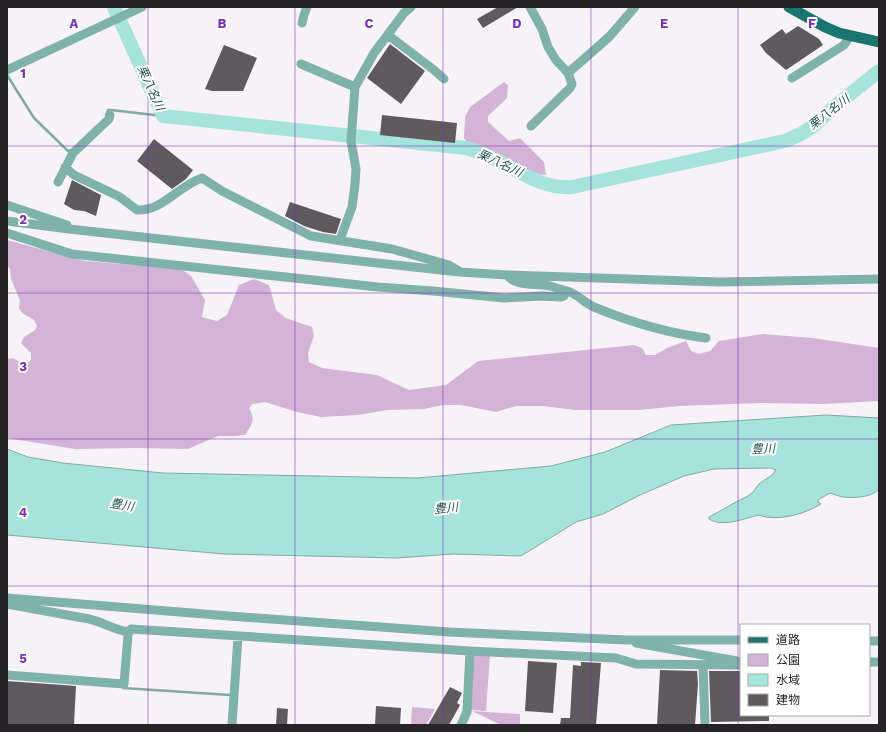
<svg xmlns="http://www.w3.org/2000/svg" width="886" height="732" font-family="'Work Sans','Noto Sans JP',sans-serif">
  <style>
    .green { fill: #d3b4d7 }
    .water { fill: #a6e3da; stroke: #80aaa4 }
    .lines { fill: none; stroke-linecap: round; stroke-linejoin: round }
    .stream { stroke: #80aaa4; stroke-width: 2.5 }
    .river { stroke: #a6e3da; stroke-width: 14 }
    .building { fill: #5e5a5e }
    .minor { stroke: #7fb2ab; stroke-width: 9 }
    .major { stroke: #18766e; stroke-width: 11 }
    .grid { fill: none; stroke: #7b2cbf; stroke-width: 1; stroke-opacity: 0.55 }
    .labels { text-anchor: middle; stroke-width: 4; stroke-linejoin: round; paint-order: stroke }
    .water-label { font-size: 12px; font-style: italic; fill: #1c504a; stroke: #fff }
    .grid-label { font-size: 13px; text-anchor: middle; font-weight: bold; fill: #7b2cbf; stroke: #fff; stroke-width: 4; stroke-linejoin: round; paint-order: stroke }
  </style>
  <rect width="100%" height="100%" fill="#f7f2f8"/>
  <path class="green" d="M504,82L508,85L507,98L488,116V122L509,141L520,138L544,162L546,175L534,174L483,148L468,144L464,138L465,117L470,107Z
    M7,240L85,261L181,269L191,276L205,300L202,317L217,321L227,315L239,285L254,279L269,285L276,310L286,318L312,327L314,336L308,353L309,362L322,368L377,375L409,390L446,385L478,361L634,345L642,348L646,355H655L667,348L686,341L691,351L699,354L710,351L719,341L763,334L813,338L879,348V401L824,404L760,403L680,406L639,410H575L543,406H516L496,412L461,405H443L424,409L387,410L358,415L321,417L297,412L265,402L252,404L249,408C256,420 252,424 245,435L234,436H218L188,449L136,448L75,449L7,438V359L13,358L25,365L31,360V353L21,343L24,337L35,330L37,326L34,320L22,313L19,308L20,300L11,279L10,269L7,265Z
    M473,654L490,655L486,711L470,710Z
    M412,707L435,709L426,725H411Z
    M472,711L520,714V725H501Z"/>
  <path class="water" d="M826,415L879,418V489C871,498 854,498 842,497C838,496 834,494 830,493L818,500V502L821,504C805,514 777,522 759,515C745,518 723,528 709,519V517L738,501L748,496L753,492L759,484L772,475L776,470L771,468L714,469L684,476L640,495L603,514L576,522L521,556L453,554L397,558L224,554L7,535V449L28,457L63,463L163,473L417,478L551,466L605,452L671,425Z"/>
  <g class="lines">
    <path class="stream" d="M7,75L34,118L68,151L71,150
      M106,115L108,110H111L163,116
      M123,688L230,695"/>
    <path class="river" d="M114,7L163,116L466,148C471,150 478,151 483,154C513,165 539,190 572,187L785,141L801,134L815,125L834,107L879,71"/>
  </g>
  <path class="building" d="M498,7H518L483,28L477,19Z
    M798,26L819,39L823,45L786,70L766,53L760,45L782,29L786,34Z
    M390,44L425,71L401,104L367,78Z
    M224,45L257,58L243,91H212L205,89Z
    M382,115L457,123L455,143L380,135Z
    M154,139L193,170L186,179L172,189L137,161Z
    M72,180L101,195L96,216L84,211L74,210L64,204Z
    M290,202L341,219L336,234L323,232L304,226L285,216Z
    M528,661L557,663L553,713L525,711Z
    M581,662L601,663L596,725H560L561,718H570L573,665L581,666Z
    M660,670L697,671L698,684L695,725H657Z
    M709,671H741V715H769V721L711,722Z
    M7,681L76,686L74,725H7Z
    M450,687L462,693L457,703L460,705L449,725H428Z
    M376,706L401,708L400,725H375Z
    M277,708L288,709L287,725H276Z"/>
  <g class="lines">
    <path class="minor" d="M530,7L542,29L548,47L556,60L568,73L572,84L570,88L531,126
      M302,23L304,15L307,7
      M388,35L434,70L444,79
      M301,64L355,87
      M7,70L142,7
      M568,73L609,37L635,7
      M792,78L844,45L850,36
      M65,167L74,175L120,197L137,210C163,211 178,186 202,178L222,191L311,236L392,249L449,265L459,271
      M58,182L73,153L109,119L110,115
      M7,205L67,225
      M7,221L69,229L459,272L507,275L719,282L879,279
      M7,233L72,254L378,287L433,291L504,298L542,296L561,297L564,296L565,293L563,290
      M341,240V237L352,207L355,184L356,169L351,141L355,87L374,53L404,13L411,7
      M507,275C515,287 537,283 550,286C556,288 564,290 570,292C579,296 585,303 594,307C630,322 667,333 706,338
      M7,598L229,616L449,632L627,640H741
      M7,604L89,619C103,622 114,630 129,632
      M869,641H879
      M636,643L737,661
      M869,662H879
      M703,665L705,725
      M7,675L124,684L128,635L129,632L131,629L470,651L616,658L636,664L741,665
      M232,725L238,637
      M461,725L467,712L470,651"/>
    <path class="major" d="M789,7L825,27L839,33L879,42"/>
  </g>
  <path class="grid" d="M148,7V725M295,7V725M443,7V725M591,7V725M738,7V725M7,146H879M7,293H879M7,439H879M7,586H879"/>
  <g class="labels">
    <g class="water-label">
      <text transform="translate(151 88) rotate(66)" y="4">栗八名川</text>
      <text transform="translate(829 112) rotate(-38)" y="4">栗八名川</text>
      <text transform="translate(500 163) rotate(25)" y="4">栗八名川</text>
      <text transform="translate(763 449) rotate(-3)" y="4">豊川</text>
      <text transform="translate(122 505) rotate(9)" y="4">豊川</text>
      <text transform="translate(446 508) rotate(-6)" y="4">豊川</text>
    </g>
  </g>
  <g class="grid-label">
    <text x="74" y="28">A</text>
    <text x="222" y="28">B</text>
    <text x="369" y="28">C</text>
    <text x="517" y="28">D</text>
    <text x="664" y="28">E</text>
    <text x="812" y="28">F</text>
    <text x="23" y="78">1</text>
    <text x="23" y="224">2</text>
    <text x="23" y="371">3</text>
    <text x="23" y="517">4</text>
    <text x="23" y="663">5</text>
  </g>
  <rect width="886" height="732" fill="none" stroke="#262426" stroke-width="16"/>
  <rect x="740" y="624" width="130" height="92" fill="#ffffff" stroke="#a8a7a8"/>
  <rect x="748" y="637" width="20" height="6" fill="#18766e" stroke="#a8a7a8"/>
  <text x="776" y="644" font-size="12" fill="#262426">道路</text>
  <rect x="748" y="654" width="20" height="12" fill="#d3b4d7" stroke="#a8a7a8"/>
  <text x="776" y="664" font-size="12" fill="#262426">公園</text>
  <rect x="748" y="674" width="20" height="12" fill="#a6e3da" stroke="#a8a7a8"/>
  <text x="776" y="684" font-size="12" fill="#262426">水域</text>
  <rect x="748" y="694" width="20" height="12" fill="#5e5a5e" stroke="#a8a7a8"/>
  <text x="776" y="704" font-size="12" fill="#262426">建物</text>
</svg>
